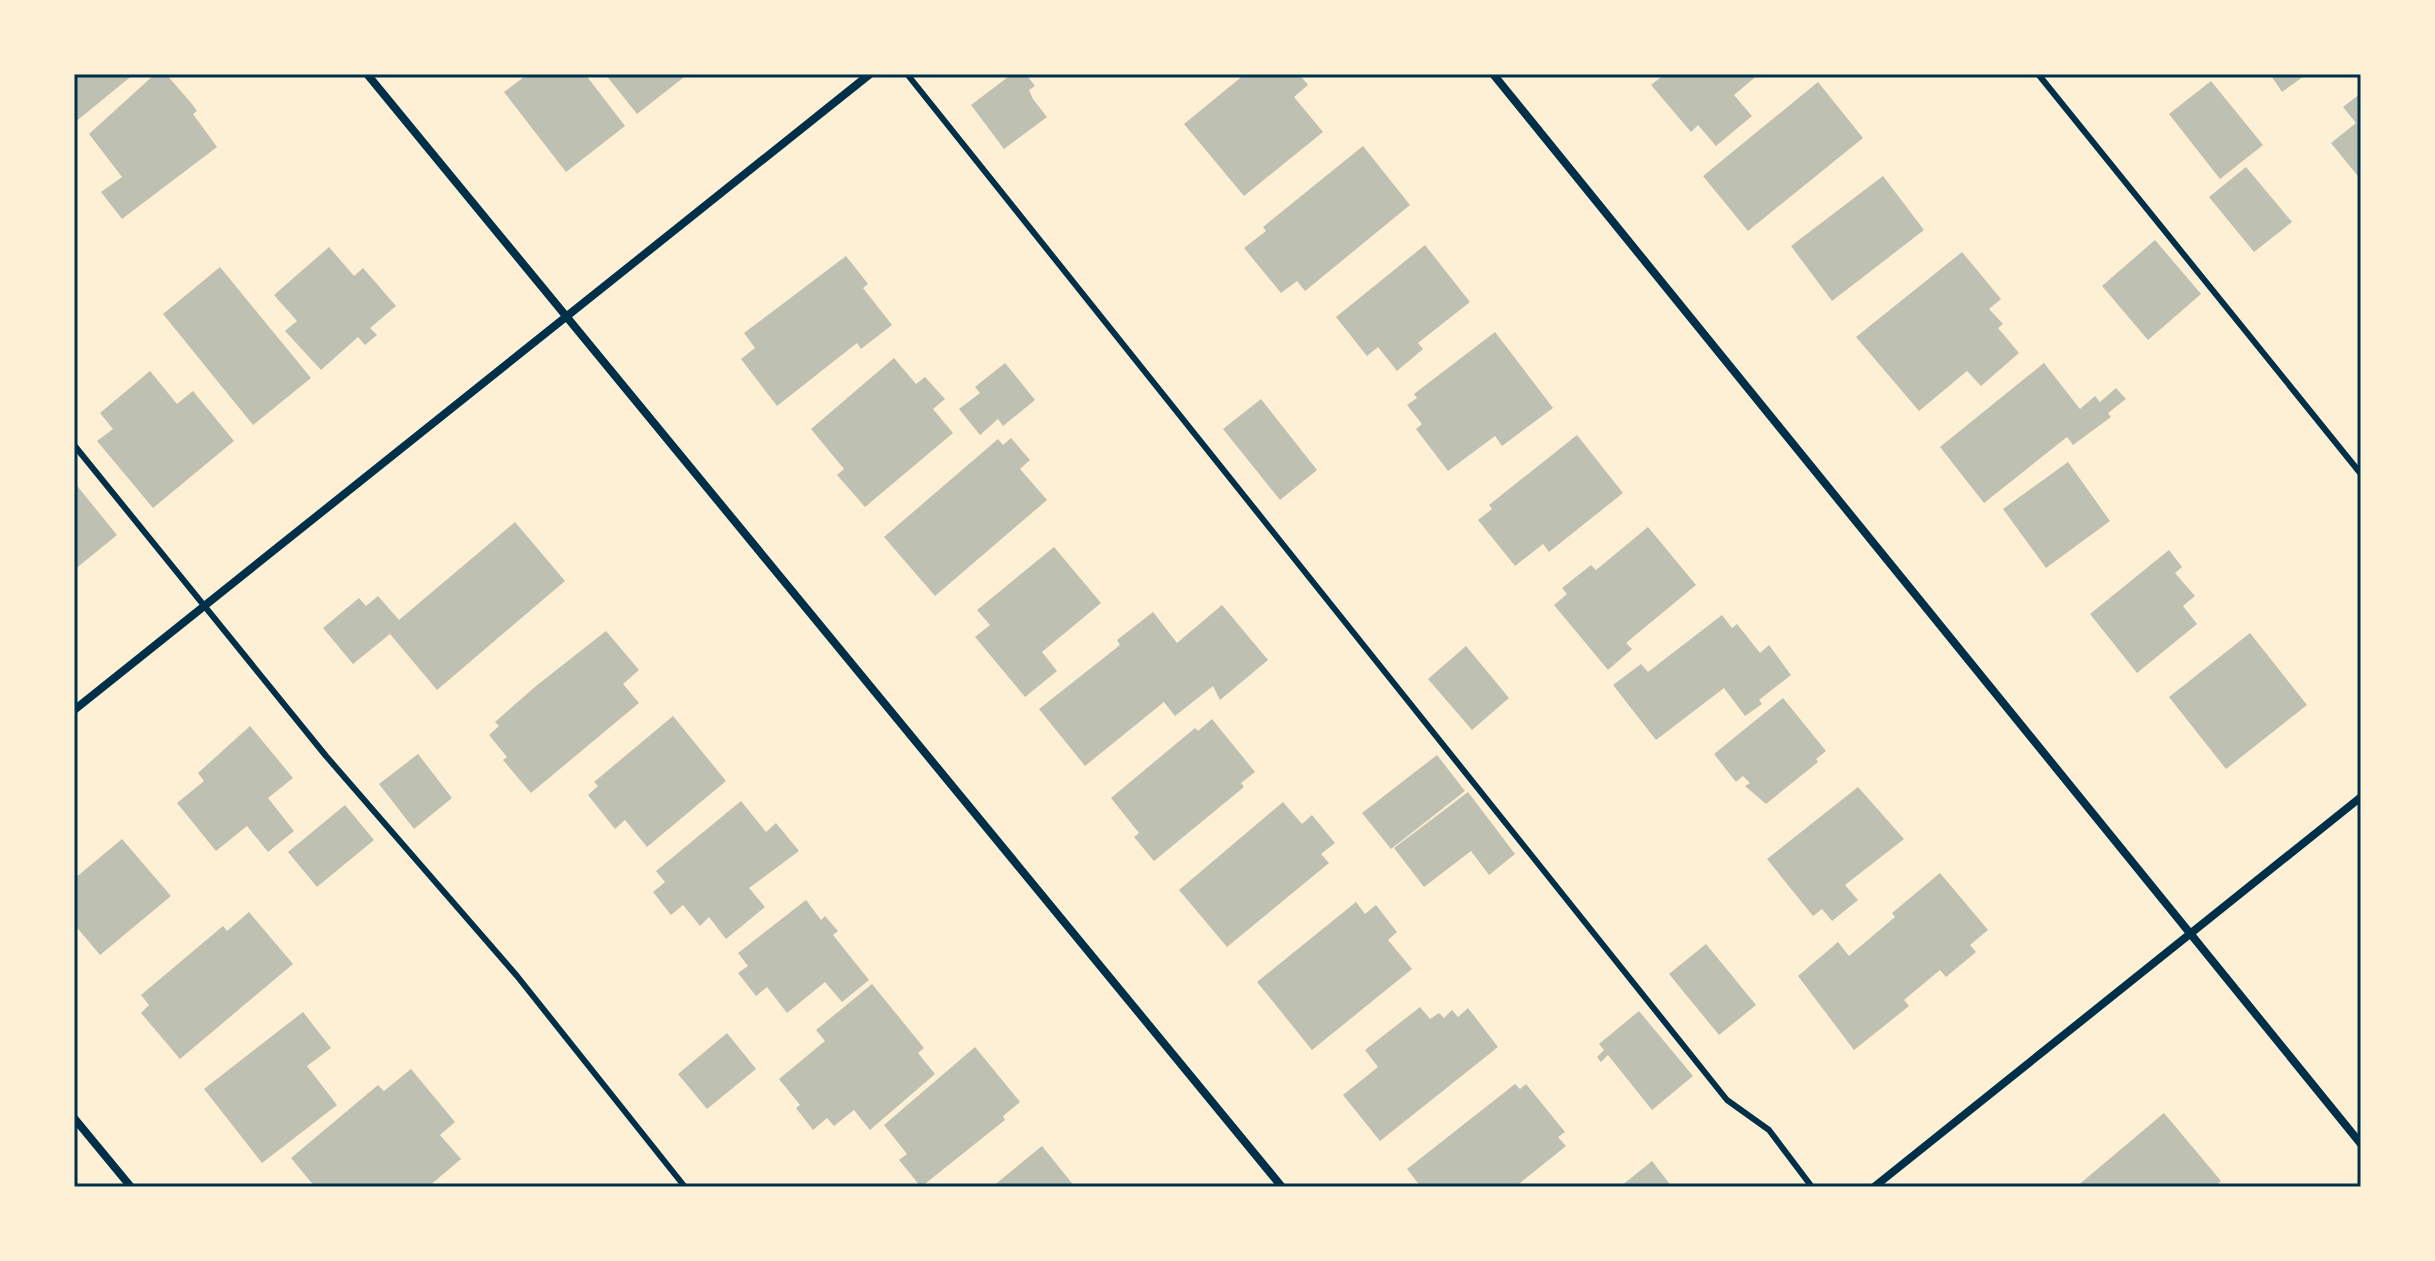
<svg xmlns="http://www.w3.org/2000/svg" width="2435" height="1261" font-family="Poppins,sans-serif">
  <style>
    .building { fill: #bec0b2 }
    .lines { fill: none; stroke-linecap: round; stroke-linejoin: round }
    .service { stroke: #003049; stroke-width: 6 }
    .minor { stroke: #003049; stroke-width: 8 }
    .neatline { fill: none; stroke: #003049; stroke-width: 3 }
  </style>
  <rect width="100%" height="100%" fill="#fdf0d5"/>
  <path class="building" d="M74,74H134L74,123Z
    M155,74H166L192,104L197,111L193,114L217,147L122,219L101,192L122,177L89,134Z
    M528,74H585L625,126L566,172L504,92Z
    M605,74H688L637,114Z
    M1012,74H1026L1035,86L1029,90L1033,99L1047,117L1004,149L971,105Z
    M1245,74H1299L1308,85L1294,97L1323,132L1244,196L1184,124Z
    M1665,74H1759L1734,95L1752,116L1716,146L1698,125L1691,132L1651,85Z
    M2270,74H2307L2282,92Z
    M2211,81L2263,145L2220,179L2169,114Z
    M1818,82L1863,138L1748,231L1703,176Z
    M2361,93V180L2331,143L2356,123L2343,107Z
    M1363,146L1410,205L1305,291L1297,281L1281,293L1244,248L1266,231L1263,227Z
    M2246,167L2292,222L2254,252L2209,197Z
    M1883,176L1924,230L1832,301L1791,246Z
    M2155,240L2201,294L2148,340L2102,286Z
    M1425,245L1470,302L1418,343L1423,349L1397,371L1378,347L1367,356L1336,317Z
    M329,247L354,276L363,268L396,306L370,328L377,335L365,345L358,337L321,370L285,331L297,321L274,295Z
    M1962,252L2001,299L1989,309L2003,324L1998,328L2019,353L1981,386L1967,371L1919,411L1856,337Z
    M846,256L868,284L863,288L892,325L861,349L857,343L777,406L741,359L755,348L744,333Z
    M220,267L311,378L253,425L163,314Z
    M1495,332L1553,408L1502,446L1495,436L1448,471L1416,429L1422,424L1407,405L1417,398L1414,394Z
    M894,358L916,384L925,377L945,399L933,409L953,433L865,507L837,475L844,469L811,429Z
    M1005,363L1035,400L1003,426L998,419L980,435L959,409L980,393L975,387Z
    M2044,363L2080,409L2095,396L2100,402L2116,388L2126,399L2108,413L2111,417L2073,445L2067,437L1984,503L1940,447Z
    M150,371L177,404L193,391L234,441L153,508L97,441L113,429L100,413Z
    M1261,399L1317,470L1280,500L1223,429Z
    M1577,435L1623,493L1549,552L1543,544L1515,566L1478,520L1492,509L1489,505Z
    M1011,438L1030,460L1020,469L1047,500L935,596L884,537L998,439L1003,445Z
    M2068,462L2110,521L2046,568L2003,509Z
    M74,482L117,535L74,570Z
    M515,522L565,581L437,690L390,634L353,664L323,628L359,598L366,606L378,596L399,620Z
    M1648,527L1696,585L1626,643L1632,649L1608,670L1554,605L1567,594L1562,588L1591,565L1596,570Z
    M1054,547L1101,603L1042,652L1057,671L1025,697L975,637L990,625L977,610Z
    M2169,550L2182,567L2175,573L2195,596L2183,606L2197,624L2137,673L2090,614Z
    M1222,605L1268,660L1220,700L1213,686L1175,716L1164,702L1085,766L1039,709L1120,645L1117,640L1153,612L1177,643Z
    M1722,615L1732,628L1737,624L1760,653L1769,645L1791,675L1759,700L1762,704L1745,716L1724,688L1656,740L1613,685L1641,664L1648,672Z
    M606,631L639,670L623,684L639,703L531,793L503,760L507,757L489,735L499,726L495,722L536,686Z
    M2250,633L2307,705L2226,769L2169,697Z
    M1466,646L1509,698L1472,730L1428,679Z
    M1783,698L1826,751L1816,759L1818,762L1766,804L1745,786L1750,783L1743,776L1736,782L1714,754Z
    M673,716L726,781L647,847L625,820L615,829L588,795L598,786L594,782Z
    M1212,719L1255,772L1241,783L1244,787L1154,861L1134,837L1139,833L1111,798L1195,728L1198,731Z
    M250,726L293,778L268,798L294,831L268,852L247,826L216,851L177,803L204,781L198,773Z
    M418,754L452,798L414,829L379,784Z
    M1437,755L1465,791L1391,849L1362,813Z
    M1858,787L1904,839L1845,885L1858,900L1832,921L1822,909L1813,916L1767,859Z
    M1468,792L1515,854L1489,875L1471,851L1424,887L1394,848Z
    M741,801L766,832L776,823L799,851L749,888L765,907L726,939L709,917L700,926L683,905L671,915L653,892L665,882L656,871Z
    M1283,802L1302,824L1312,815L1335,843L1321,854L1329,863L1227,947L1179,890Z
    M345,805L374,840L317,887L288,852Z
    M122,839L171,896L100,955L74,924V879Z
    M1940,873L1988,930L1970,945L1976,952L1946,977L1940,970L1904,1000L1909,1006L1854,1050L1798,976L1838,942L1849,956L1895,917L1892,913Z
    M806,900L821,920L825,916L838,931L833,935L869,980L842,1002L825,982L787,1013L767,987L756,996L738,973L748,966L738,953Z
    M1356,902L1365,914L1376,905L1397,932L1388,940L1412,969L1312,1050L1257,982Z
    M249,912L293,964L180,1059L141,1013L149,1005L141,995L223,926L227,931Z
    M1706,944L1756,1005L1719,1035L1669,974Z
    M872,984L924,1048L918,1053L935,1074L870,1130L854,1110L834,1126L827,1118L813,1130L796,1108L800,1105L779,1079L825,1041L816,1030Z
    M1420,1007L1430,1019L1439,1013L1444,1018L1452,1010L1458,1017L1468,1008L1498,1047L1380,1141L1343,1095L1378,1067L1365,1050Z
    M1639,1011L1693,1076L1652,1110L1608,1055L1601,1062L1597,1057L1604,1050L1599,1044Z
    M303,1012L331,1048L307,1066L337,1105L262,1163L204,1089Z
    M727,1033L756,1069L707,1109L678,1074Z
    M975,1047L1020,1102L1003,1116L1005,1120L921,1187L899,1160L907,1154L884,1125Z
    M411,1069L455,1122L440,1135L461,1159L428,1187H315L291,1158L378,1085L384,1091Z
    M1515,1084L1520,1089L1526,1084L1565,1132L1558,1137L1566,1146L1515,1187H1421L1407,1169Z
    M2164,1113L2221,1181L2214,1187H2076Z
    M1042,1146L1075,1187H992Z
    M1652,1161L1672,1187H1620Z"/>
  <g class="lines">
    <path class="service" d="M907,74L1727,1100L1769,1130L1812,1187
      M2038,74L2361,474
      M74,445L326,756L517,976L685,1187"/>
    <path class="minor" d="M367,74L1282,1187
      M1493,74L2361,1144
      M74,710L870,74
      M74,1118L131,1187
      M1874,1187L2361,797"/>
  </g>
  <rect width="2435" height="1261" fill="none" stroke="#fdf0d5" stroke-width="152"/>
  <rect x="76" y="76" width="2283" height="1109" class="neatline"/>
</svg>
